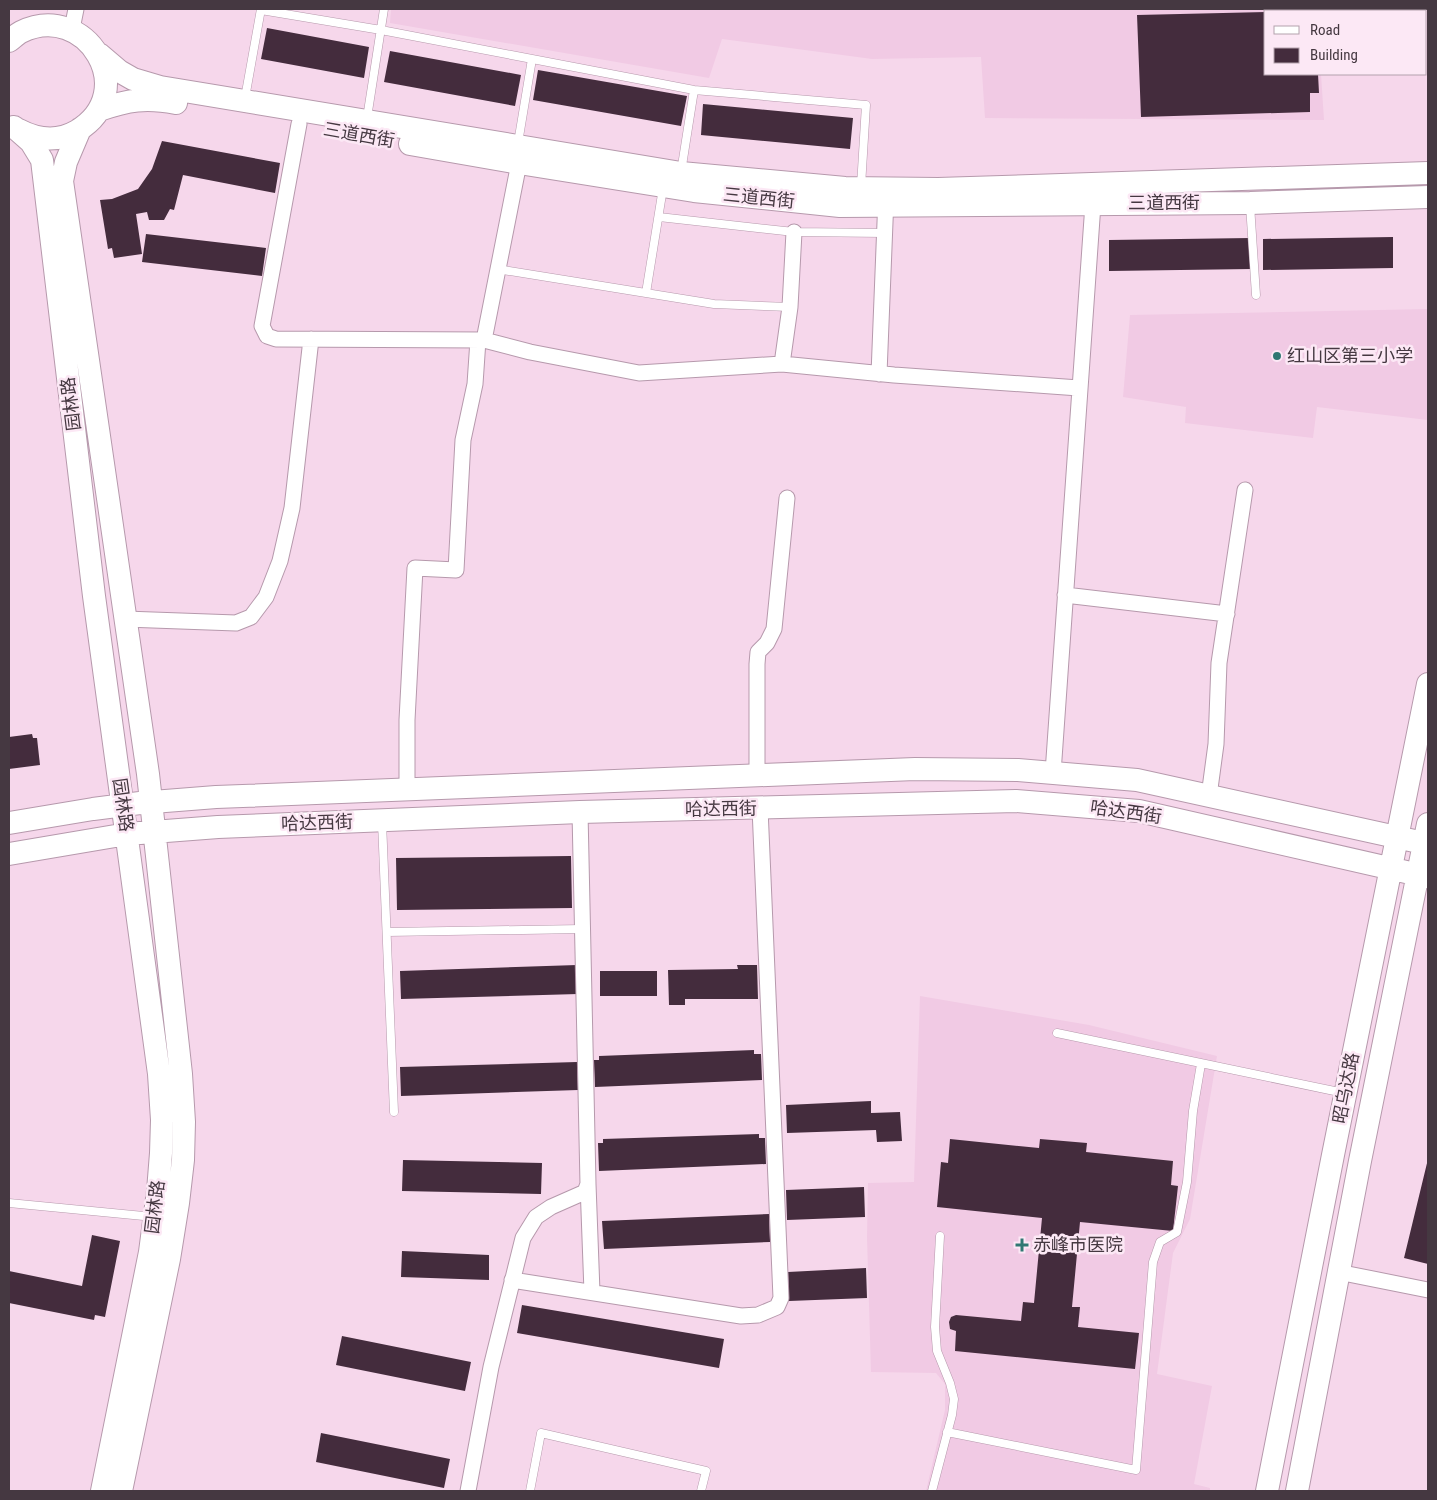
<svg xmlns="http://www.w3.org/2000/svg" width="1437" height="1500" font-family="'Roboto Condensed','Noto Sans SC',sans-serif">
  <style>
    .built { fill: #f1cae4 }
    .building { fill: #442c3d }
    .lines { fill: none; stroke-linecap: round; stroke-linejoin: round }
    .lane-casing { stroke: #b699ac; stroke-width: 9 }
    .street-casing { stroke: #b699ac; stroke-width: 17 }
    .secondary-casing { stroke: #b699ac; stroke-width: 24 }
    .lane { stroke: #fff; stroke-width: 8 }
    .street { stroke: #fff; stroke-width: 15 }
    .secondary { stroke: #fff; stroke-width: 22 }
    .poi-dot { fill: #307873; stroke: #fce8f5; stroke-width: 2 }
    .labels { text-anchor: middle; stroke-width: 5; stroke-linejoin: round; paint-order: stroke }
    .street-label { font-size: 18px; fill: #453841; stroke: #fce8f5 }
    .poi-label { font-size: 18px; fill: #453841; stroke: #fce8f5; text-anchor: start }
  </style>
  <rect width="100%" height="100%" fill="#f6d7eb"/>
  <path class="built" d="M391,9H1316L1317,11H1266V74H1321L1324,120L985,118L981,57L872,59L722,39L709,78L390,23Z
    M1428,309V420L1317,407L1313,438L1185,423L1186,407L1123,397L1130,315Z
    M920,996L1089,1025L1217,1056L1190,1219L1173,1253L1157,1374L1212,1386L1194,1484L1210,1488V1491H926L945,1410V1384L936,1373L871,1372L867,1237L868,1183L914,1182Z"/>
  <path class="building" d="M1266,12V74H1318L1319,93H1310V112L1141,117L1137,15Z
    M267,28L369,47L364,78L261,59Z
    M390,51L521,75L515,106L384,82Z
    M538,70L687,96L681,126L533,100Z
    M703,104L853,118L850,149L701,135Z
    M162,141L280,163L275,193L183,175L174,210L170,209L164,220H149L147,212L136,214L142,254L114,258L112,248L108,249L100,200L112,199L138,189L152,169Z
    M146,234L266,248L262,276L142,262Z
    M1393,237V268L1263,270V239Z
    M1251,238V269L1109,271V240Z
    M32,734L33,738H37L40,765L9,769V737Z
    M571,856L572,908L397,910L396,858Z
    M577,965L578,994L401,999L400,971Z
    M737,965H757L758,999H685V1005H669L668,970L738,969Z
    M600,971H657V996H600Z
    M754,1050V1054H761L762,1080L595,1087L594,1060H599V1056Z
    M577,1062L578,1090L401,1096L400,1067Z
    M871,1101V1113L900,1112L902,1141L877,1142L876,1130L787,1133L786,1105Z
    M759,1134V1138H765L766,1164L599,1171L598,1143H603V1139Z
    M950,1139L1039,1148L1040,1139L1087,1143L1086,1152L1173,1161L1171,1185L1178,1186L1173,1231L1080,1222L1072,1307H1080L1078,1327L1139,1333L1135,1369L955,1351L956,1331L950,1329L949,1322L951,1317L956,1315L1021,1321L1023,1302L1034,1303L1042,1218L937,1207L941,1162L948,1163Z
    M1428,1159V1264L1404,1258Z
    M403,1160L542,1163L541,1194L402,1191Z
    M864,1187L865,1217L787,1220L786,1190Z
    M769,1214L770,1242L604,1249L602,1221Z
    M92,1235L120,1241L105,1317L95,1315L94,1320L9,1303V1271L82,1286Z
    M402,1251L489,1255V1280L401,1277Z
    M866,1268L867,1298L789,1301L788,1272Z
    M522,1305L724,1339L719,1368L517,1333Z
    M342,1336L471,1362L465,1391L336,1365Z
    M321,1433L450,1459L444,1488L316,1462Z"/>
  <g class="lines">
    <defs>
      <path id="lane" d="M261,10L381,30L694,90L866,105L861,186
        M245,98L261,9
        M367,118L384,9
        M518,143L532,59
        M681,172L694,90
        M1250,205L1256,295
        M659,217L794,232L885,233
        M497,269L714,304L790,307
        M646,293L663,188
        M382,822L394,1112
        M387,932L582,929
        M1057,1033L1344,1093
        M9,1203L154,1217
        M947,1432L1136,1470L1153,1262L1160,1242L1177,1232L1187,1182L1193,1111L1201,1064
        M530,1491L541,1433L706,1471L701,1491
        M932,1491L952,1415L954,1399L950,1383L937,1351L935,1327L940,1236"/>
      <path id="street" d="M72,29L76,9
        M299,124L262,326L267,336L276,339L484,340L530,352L639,373L782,364L894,375L1079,388
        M484,340L519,163
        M782,364L790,307L794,232
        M879,374L886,197
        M1065,595L1227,614
        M125,619L236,623L251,617L266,597L280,561L292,508L311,339
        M1053,773L1093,204
        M757,776V664L758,652L767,643L774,629L787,498
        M407,790V720L415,568L456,570L463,440L475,384L478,340
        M1209,796L1216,744L1219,663L1245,490
        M588,1184L592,1292
        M1338,1272L1428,1290
        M512,1280L741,1316L758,1315L777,1307L781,1298L760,808
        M468,1491L491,1367L523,1238L536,1217L551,1207L585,1192L588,1184L580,812"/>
      <path id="secondary" d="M9,41C13,38 17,34 21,32C86,0 142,92 77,131C58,142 38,140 19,130
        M99,54L119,71L133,79L160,87L681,173L845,188L938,189L1428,173
        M99,110C128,100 146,97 176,103
        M14,127L31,142L42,160L94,596L159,1074L162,1120L161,1153L158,1191L150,1252L102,1491
        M80,129L66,162L62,181L148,774L181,1074L184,1122L183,1160L178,1203L169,1259L121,1491
        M410,144L519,163L694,191L840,206L1250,203L1428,197
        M9,823L93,809L140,803L216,797L915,769L1018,770L1137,780L1428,844
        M9,854L127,834L218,827L580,812L1016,801L1139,811L1428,877
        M1267,1491L1333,1155L1428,684
        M1297,1491L1360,1161L1428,824"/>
    </defs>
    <use href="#lane" class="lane-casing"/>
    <use href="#street" class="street-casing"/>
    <use href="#secondary" class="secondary-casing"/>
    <use href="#lane" class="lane"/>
    <use href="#street" class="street"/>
    <use href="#secondary" class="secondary"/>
  </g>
  <g class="poi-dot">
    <circle cx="1277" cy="356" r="5"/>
    <path d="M1019.5 1237.5h5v5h5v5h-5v5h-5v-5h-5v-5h5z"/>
  </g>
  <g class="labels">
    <g class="street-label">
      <text transform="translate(359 135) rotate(10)" y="6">三道西街</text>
      <text transform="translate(759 198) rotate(6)" y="6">三道西街</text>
      <text x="1164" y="209">三道西街</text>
      <text transform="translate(71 404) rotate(-97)" y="6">园林路</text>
      <text transform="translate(123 805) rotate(82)" y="6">园林路</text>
      <text transform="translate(721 809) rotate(-1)" y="6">哈达西街</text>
      <text transform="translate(1126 812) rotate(8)" y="6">哈达西街</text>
      <text transform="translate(317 823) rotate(-2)" y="6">哈达西街</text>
      <text transform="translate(1346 1088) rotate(-79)" y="6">昭乌达路</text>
      <text transform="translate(155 1207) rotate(-83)" y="6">园林路</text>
    </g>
    <g class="poi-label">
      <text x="1287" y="362">红山区第三小学</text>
      <text x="1033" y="1251">赤峰市医院</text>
    </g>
  </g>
  <rect width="1437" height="1500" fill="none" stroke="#453841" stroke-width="20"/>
  <rect x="1264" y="10" width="162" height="65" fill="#fce8f5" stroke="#b3a2ad"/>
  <rect x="1274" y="26" width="25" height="8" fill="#ffffff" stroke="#b3a2ad"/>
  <text x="1310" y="35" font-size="15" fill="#453841">Road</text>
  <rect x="1274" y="48" width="25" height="15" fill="#442c3d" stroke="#b3a2ad"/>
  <text x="1310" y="60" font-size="15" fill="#453841">Building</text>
</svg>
